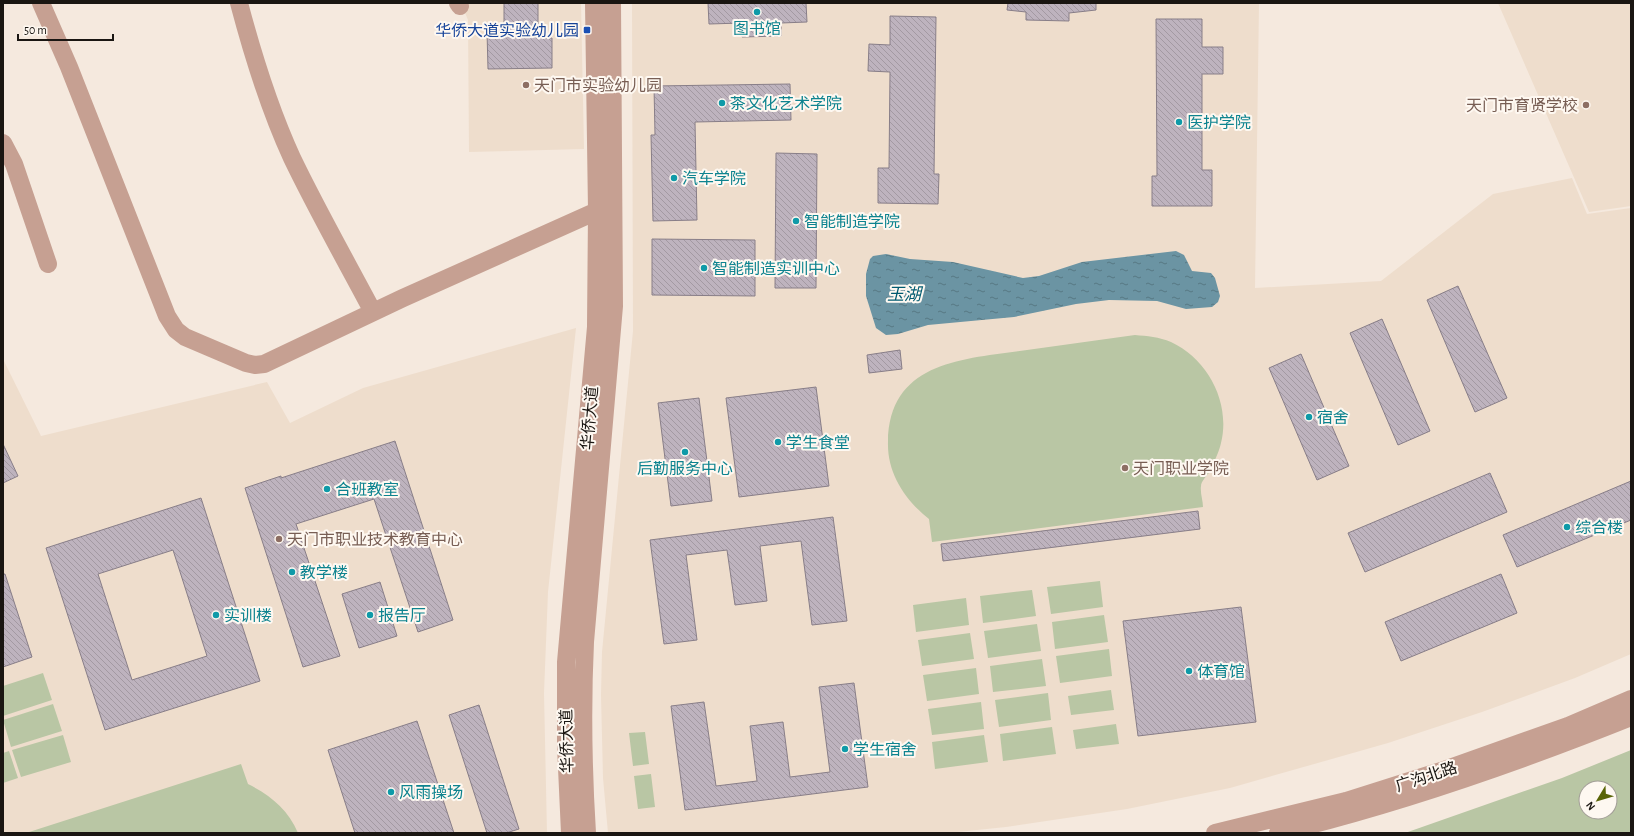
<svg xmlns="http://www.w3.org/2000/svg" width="1634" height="836" font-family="'Alegreya Sans','Noto Sans SC',sans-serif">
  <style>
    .built { fill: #edc }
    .park { fill: #b9c6a4; fill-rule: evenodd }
    .water { fill: url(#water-ripples) }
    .building { fill: url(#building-back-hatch); stroke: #887e88; fill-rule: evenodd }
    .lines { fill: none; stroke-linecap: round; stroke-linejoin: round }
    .minor { stroke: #c6a092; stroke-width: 18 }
    .culture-dot { fill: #0f9aa8; stroke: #fef8f1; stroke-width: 1.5 }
    .transit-dot { fill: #1a4fb4; stroke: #fef8f1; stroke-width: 1.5 }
    .education-dot { fill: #8d6e63; stroke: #fef8f1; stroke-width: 1.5 }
    .labels { text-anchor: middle; stroke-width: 4; stroke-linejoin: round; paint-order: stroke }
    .culture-label { font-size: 16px; fill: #0d838f; stroke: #fef8f1; text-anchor: start }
    .transit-label { font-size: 16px; fill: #164399; stroke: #fef8f1; text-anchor: end }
    .education-label { font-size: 16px; fill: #785e54; stroke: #fef8f1; text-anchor: start }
    .street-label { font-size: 16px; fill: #1a1612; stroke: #fef8f1 }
    .water-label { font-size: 17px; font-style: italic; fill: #005a70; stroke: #fef8f1 }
  </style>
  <defs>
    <pattern id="water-ripples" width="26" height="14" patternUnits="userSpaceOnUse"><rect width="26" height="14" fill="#6b94a3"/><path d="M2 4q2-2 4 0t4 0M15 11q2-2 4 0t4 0" fill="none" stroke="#577883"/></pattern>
    <pattern id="building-back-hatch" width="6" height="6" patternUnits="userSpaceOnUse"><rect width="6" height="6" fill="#beb3be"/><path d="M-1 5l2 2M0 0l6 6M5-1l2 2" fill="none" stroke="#a399a2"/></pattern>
  </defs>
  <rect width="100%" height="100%" fill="#f5e9de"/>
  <path class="built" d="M461,3H581L584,149L469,152L468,20Z
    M632,3H1259L1255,288L1381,281L1493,194L1572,178L1587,214L1631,208V654L1575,678L1482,712L1388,743L1230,788L1127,809L1006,827L948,833H608L603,778L601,695L602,652L633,331Z
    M1498,3H1631V206L1589,212Z
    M576,328L548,592L544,693L547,833H3V359L41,436L267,382L290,423L363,388Z"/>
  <path class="park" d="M1135,335C1147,336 1159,337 1171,342C1208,359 1231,403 1221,443C1219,452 1214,462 1210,471C1207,476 1201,481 1201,486C1200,493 1203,501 1203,507L932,542L929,519C905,500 887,473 888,442C889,360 966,359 1027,350C1063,345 1099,340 1135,335Z
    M1100,581L1103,607L1051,614L1047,587Z
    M1032,590L1036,616L983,623L980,596Z
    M966,598L969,625L916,632L913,605Z
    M1104,615L1108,642L1055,649L1052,622Z
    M1037,624L1041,651L988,658L984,631Z
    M970,633L974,659L922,666L918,640Z
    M1109,649L1112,676L1060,683L1056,656Z
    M1042,659L1046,686L993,692L990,666Z
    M976,668L979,694L927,701L923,675Z
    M43,673L52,700L3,716V686Z
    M1111,690L1114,710L1071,715L1068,696Z
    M1048,693L1051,720L999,727L995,700Z
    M981,702L984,729L932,735L928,709Z
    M53,704L62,731L11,747L3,720Z
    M1116,724L1119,744L1076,749L1073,730Z
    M1052,727L1056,754L1003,761L1000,734Z
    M645,732L649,764L633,766L629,733Z
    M63,735L71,762L21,777L12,750Z
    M984,735L988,762L935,769L932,742Z
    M1631,750V833H1405L1562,778ZM1586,788H1610V812H1586Z
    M9,751L18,778L3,783V753Z
    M241,764L248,784C270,795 288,809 298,833H26Z
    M651,774L655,807L638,809L634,776Z"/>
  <path class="water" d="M1176,251L1184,255L1192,271L1211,273L1215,278L1220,296L1218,302L1212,307L1186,309L1157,301L1109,300L1076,304L1014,317L928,325L898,334L886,335L876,328L866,296V274L870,259L873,256L886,254L910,259L953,262L1023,278L1039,276L1082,262Z"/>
  <path class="building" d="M504,3H538V38H552V68L488,69L487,31L504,30Z
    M708,3H806L807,22L781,23V36L742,37V23L709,24Z
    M1008,3H1096V10L1069,13V21L1026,20V12L1007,10Z
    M890,16L936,17L934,174H939L938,204L878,203V168H889L890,72L868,71L869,44L890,45Z
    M1156,19H1202V47H1223V74H1202V170H1212V206H1152V176H1157Z
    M790,84L791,120L695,122L697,220L653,221L651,135H655L654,86Z
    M776,153L817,154L816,288H775Z
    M652,239L755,240V296L652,295Z
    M1458,286L1507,398L1475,412L1427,300Z
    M1382,319L1430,431L1398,445L1350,333Z
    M900,350L902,369L869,373L867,355Z
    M1301,354L1349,466L1317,480L1269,368Z
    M816,387L829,486L739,497L726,398Z
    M699,398L712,501L671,506L658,403Z
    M395,441L453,620L418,632L374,499L296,524L340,656L303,667L245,488L281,476V478Z
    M3,444L18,476L3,483Z
    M1490,473L1507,512L1365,572L1348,533Z
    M1631,481V520L1517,567L1503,535Z
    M201,498L260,681L105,730L46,548ZM173,550L207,656L132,680L98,574Z
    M1198,511L1200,529L943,561L941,544Z
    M833,517L847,621L812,625L801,541L760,546L767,601L735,605L727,550L686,555L697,640L664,644L650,540Z
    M3,574H5L32,657L3,667Z
    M1501,574L1517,613L1401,661L1385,622Z
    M380,582L397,636L359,648L342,594Z
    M1241,607L1256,722L1138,736L1123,621Z
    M854,683L868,787L685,810L671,706L704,702L716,786L757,781L750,726L783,722L790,777L830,772L819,687Z
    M479,705L519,829L506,833H487L449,715Z
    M417,721L454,833H355L328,750Z"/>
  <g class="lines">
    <path class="minor" d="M41,3L69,67L167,316L176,330L185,337L246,363L255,365L264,364L403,298L597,211
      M239,3C253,56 269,108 292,158C317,210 346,261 373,312
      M458,3L460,6
      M3,143L14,164L48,264
      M570,833L566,746V662L596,327L597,211L594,3
      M587,833C583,769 582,705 585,642L614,306L612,3
      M1215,833L1346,801L1444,770L1568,726L1631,699
      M1278,833C1399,804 1516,763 1631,717"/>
  </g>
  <g class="culture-dot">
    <circle cx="757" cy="12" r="4"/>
    <circle cx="722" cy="103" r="4"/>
    <circle cx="1179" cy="122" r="4"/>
    <circle cx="674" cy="178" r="4"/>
    <circle cx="796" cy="221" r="4"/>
    <circle cx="704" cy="268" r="4"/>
    <circle cx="1309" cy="417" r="4"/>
    <circle cx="778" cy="442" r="4"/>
    <circle cx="685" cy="452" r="4"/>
    <circle cx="327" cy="489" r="4"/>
    <circle cx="1567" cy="527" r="4"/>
    <circle cx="292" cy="572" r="4"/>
    <circle cx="216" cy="615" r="4"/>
    <circle cx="370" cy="615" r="4"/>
    <circle cx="1189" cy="671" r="4"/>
    <circle cx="845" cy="749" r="4"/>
    <circle cx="391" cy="792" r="4"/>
  </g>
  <rect class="transit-dot" x="583" y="26" width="8" height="8" rx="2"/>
  <g class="education-dot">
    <circle cx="526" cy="85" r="4"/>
    <circle cx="1586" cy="105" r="4"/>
    <circle cx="1125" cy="468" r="4"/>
    <circle cx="279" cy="539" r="4"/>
  </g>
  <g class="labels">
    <g class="culture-label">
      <text x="757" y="34" text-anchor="middle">图书馆</text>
      <text x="730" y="109">茶文化艺术学院</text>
      <text x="1187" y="128">医护学院</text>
      <text x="682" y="184">汽车学院</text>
      <text x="804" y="227">智能制造学院</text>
      <text x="712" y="274">智能制造实训中心</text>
      <text x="1317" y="423">宿舍</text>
      <text x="786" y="448">学生食堂</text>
      <text x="685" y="474" text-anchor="middle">后勤服务中心</text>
      <text x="335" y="495">合班教室</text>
      <text x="1575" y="533">综合楼</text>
      <text x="300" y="578">教学楼</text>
      <text x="224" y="621">实训楼</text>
      <text x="378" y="621">报告厅</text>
      <text x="1197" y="677">体育馆</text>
      <text x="853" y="755">学生宿舍</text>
      <text x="399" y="798">风雨操场</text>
    </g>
    <g class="transit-label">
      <text x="579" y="36">华侨大道实验幼儿园</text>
    </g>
    <g class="education-label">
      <text x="534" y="91">天门市实验幼儿园</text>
      <text x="1578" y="111" text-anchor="end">天门市育贤学校</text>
      <text x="1133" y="474">天门职业学院</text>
      <text x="287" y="545">天门市职业技术教育中心</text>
    </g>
    <g class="street-label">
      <text transform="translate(589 418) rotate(-85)" y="6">华侨大道</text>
      <text transform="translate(566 741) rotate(-91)" y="6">华侨大道</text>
      <text transform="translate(1426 776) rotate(-18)" y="6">广沟北路</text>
    </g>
    <g class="water-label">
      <text x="904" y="300">玉湖</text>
    </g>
  </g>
  <rect width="1634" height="836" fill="none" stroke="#1a1612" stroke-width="8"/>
  <g transform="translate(1598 800) rotate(232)"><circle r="19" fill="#fef8f1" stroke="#a39e98"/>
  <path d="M0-3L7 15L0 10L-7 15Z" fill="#596406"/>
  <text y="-6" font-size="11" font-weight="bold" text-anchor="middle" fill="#1a1612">N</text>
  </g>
  <path d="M18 34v6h95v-6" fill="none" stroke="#1a1612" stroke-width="2"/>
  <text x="24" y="34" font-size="12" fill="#1a1612" stroke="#fef8f1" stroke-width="3" paint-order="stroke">50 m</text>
</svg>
